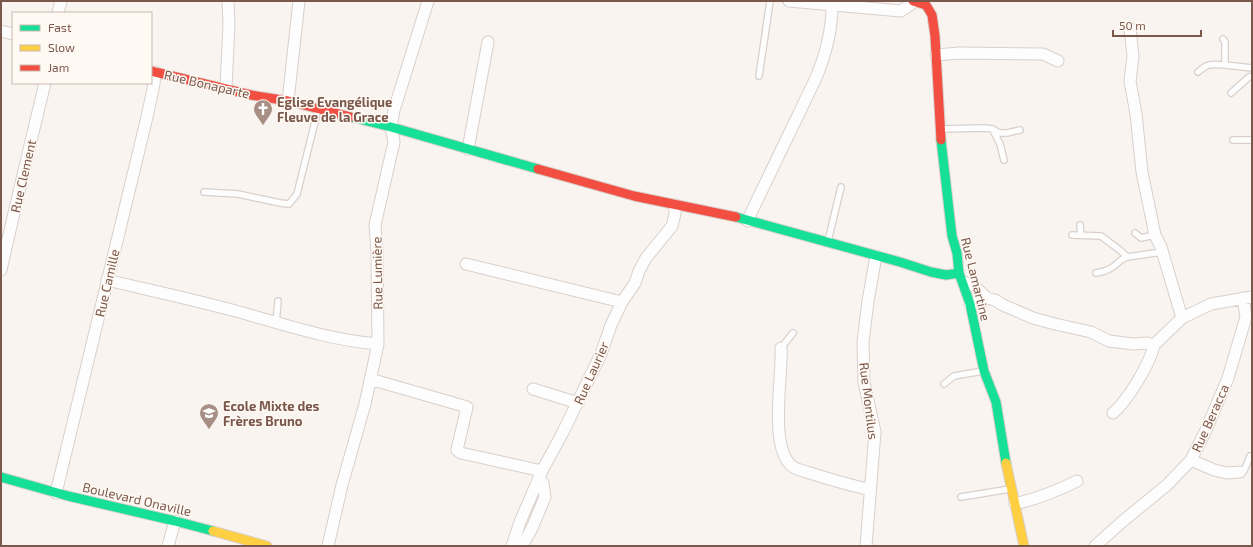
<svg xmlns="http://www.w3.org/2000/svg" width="1253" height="547" font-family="'Exo 2',sans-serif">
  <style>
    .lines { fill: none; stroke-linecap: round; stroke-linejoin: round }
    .lane-casing { stroke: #d8d0cc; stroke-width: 8 }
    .street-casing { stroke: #d8d0cc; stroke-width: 13 }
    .fast-casing { stroke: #d9d0cb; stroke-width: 11 }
    .slow-casing { stroke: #d9d0cb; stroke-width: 11 }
    .jam-casing { stroke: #d9d0cb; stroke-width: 11 }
    .lane { stroke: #fefdfd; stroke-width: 5.5 }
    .street { stroke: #fefdfd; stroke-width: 11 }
    .fast { stroke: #16e098; stroke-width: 9 }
    .slow { stroke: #ffcf43; stroke-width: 9 }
    .jam { stroke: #f24e42; stroke-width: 9 }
    .labels { text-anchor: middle; stroke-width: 3; stroke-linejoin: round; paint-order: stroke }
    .street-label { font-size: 13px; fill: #7b584c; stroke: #fff9f3 }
    .poi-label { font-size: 13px; font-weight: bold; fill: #7b584c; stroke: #fff9f3; text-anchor: start }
  </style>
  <rect width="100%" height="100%" fill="#f9f4ef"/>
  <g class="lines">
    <defs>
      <path id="lane" d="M1223,39L1225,42V65L1252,68
        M1198,72C1208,63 1212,64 1225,65
        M759,76L770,1
        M1231,93L1249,77L1252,76
        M941,129L985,128L993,129L999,133H1007L1020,130
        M993,130L1000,144L1004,160
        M1233,140H1252
        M204,192L238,194L280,203L289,204L297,194L318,110
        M1080,225L1081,235
        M1135,233L1141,238L1155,235
        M1072,235L1101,236L1121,251L1127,257
        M828,241L841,187
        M1096,273L1105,271L1113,267L1121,260L1127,257L1162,252
        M276,323L278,301
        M781,348L793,333
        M944,384L954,376L983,371
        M1240,472L1244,471L1250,456
        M961,497L1010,489"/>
      <path id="street" d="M789,1L901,11L914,2
        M58,13L61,1
        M1130,28L1133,56L1130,81L1136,114L1142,172L1155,235L1161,247L1182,318
        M1,31L13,34
        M936,55L960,53L1043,54L1058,61
        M226,88L229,24L228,1
        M288,101L299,1
        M468,149L488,42
        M748,221L750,215L815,80C825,57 832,31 832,5
        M466,264L622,302
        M1,270C15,207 30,145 45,83
        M107,280C149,290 191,299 232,310C280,323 328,340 378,344
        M963,282L973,285L987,298
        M970,304L982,302L987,298L995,300L1003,305L1033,318L1055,324L1091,332L1109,341L1133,344L1147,343L1154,345L1182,318L1211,304L1252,297
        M781,348C783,375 768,449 793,467C798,470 807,472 813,474C829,479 846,484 863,488L870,489
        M370,379L467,407L457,450L461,453L542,471
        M533,389L578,403
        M1113,413C1128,400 1150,364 1154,345
        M1191,460L1214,470L1227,473L1240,472
        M56,493L147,117L154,84L155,72
        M1015,504C1036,499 1057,491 1077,481
        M168,546L175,521
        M328,546L342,485L365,404L378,344L377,252L375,225L394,142L391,127L394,110L428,1
        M512,546L520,522L542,471L563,432L601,354L611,325L622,302L635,283L639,271L646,258L672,226L675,214V205
        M522,546L532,528L545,497L543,483L539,479
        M866,546L875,432L864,382L863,342L868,301L876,256
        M1095,546L1123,521L1167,485L1191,460L1206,430L1228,378L1246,317L1243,298"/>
      <path id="fast" d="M351,117L391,127L538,169
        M941,140L952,236L957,253L959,273L970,304L984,371L996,402L1006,463
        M736,217L900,262L931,272L946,275L959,273
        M1,477L68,496L175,521L213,531"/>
      <path id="slow" d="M1006,463L1024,546
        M213,531L267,546"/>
      <path id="jam" d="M913,1L926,5L932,15L935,36L941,140
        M151,71L251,95L288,101L351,117
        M538,169L634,196L736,217"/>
    </defs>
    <use href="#lane" class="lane-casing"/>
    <use href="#street" class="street-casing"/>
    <use href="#fast" class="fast-casing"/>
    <use href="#slow" class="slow-casing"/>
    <use href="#jam" class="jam-casing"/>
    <use href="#lane" class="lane"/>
    <use href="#street" class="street"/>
    <use href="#fast" class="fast"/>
    <use href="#slow" class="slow"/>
    <use href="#jam" class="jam"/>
  </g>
  <defs>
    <symbol id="church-pin" viewBox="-11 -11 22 30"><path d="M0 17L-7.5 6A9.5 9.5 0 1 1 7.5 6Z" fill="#a78f85" stroke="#fff9f3"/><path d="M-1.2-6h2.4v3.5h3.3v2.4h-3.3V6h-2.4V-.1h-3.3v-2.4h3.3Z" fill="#fff"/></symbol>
    <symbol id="school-pin" viewBox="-11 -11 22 30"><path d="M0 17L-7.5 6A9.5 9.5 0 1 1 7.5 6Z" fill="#a78f85" stroke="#fff9f3"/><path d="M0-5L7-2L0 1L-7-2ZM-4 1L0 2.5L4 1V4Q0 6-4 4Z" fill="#fff"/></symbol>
  </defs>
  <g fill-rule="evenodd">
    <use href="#church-pin" x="252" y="98" width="22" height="30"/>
    <use href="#school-pin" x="198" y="402" width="22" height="30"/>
  </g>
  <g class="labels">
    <g class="street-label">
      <text transform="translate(207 84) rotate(13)" y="5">Rue Bonaparte</text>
      <text transform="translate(23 176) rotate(-77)" y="5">Rue Clement</text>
      <text transform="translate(377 273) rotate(-91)" y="5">Rue Lumière</text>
      <text transform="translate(976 279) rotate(76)" y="5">Rue Lamartine</text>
      <text transform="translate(107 283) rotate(-77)" y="5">Rue Camille</text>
      <text transform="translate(591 373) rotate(-66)" y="5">Rue Laurier</text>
      <text transform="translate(869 401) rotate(83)" y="5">Rue Montilus</text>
      <text transform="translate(1210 418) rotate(-66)" y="5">Rue Beracca</text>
      <text transform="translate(137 499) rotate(13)" y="5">Boulevard Onaville</text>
    </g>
    <g class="poi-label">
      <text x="277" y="107">Eglise Evangélique<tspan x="277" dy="15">Fleuve de la Grace</tspan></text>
      <text x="223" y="411">Ecole Mixte des<tspan x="223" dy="15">Frères Bruno</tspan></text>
    </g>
  </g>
  <rect width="1253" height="547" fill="none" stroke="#7b584c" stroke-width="4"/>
  <rect x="12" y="12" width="140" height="72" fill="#fff9f3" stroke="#cab9b0"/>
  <rect x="20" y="25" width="20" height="6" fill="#16e098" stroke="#cab9b0"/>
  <text x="48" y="32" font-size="12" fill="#7b584c">Fast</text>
  <rect x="20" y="45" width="20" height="6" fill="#ffcf43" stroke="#cab9b0"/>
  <text x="48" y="52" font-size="12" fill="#7b584c">Slow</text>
  <rect x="20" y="65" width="20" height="6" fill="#f24e42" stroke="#cab9b0"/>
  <text x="48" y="72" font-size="12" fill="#7b584c">Jam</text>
  <path d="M1113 30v6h88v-6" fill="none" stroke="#7b584c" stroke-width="2"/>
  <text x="1119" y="30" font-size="12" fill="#7b584c" stroke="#fff9f3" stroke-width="3" paint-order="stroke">50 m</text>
</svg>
